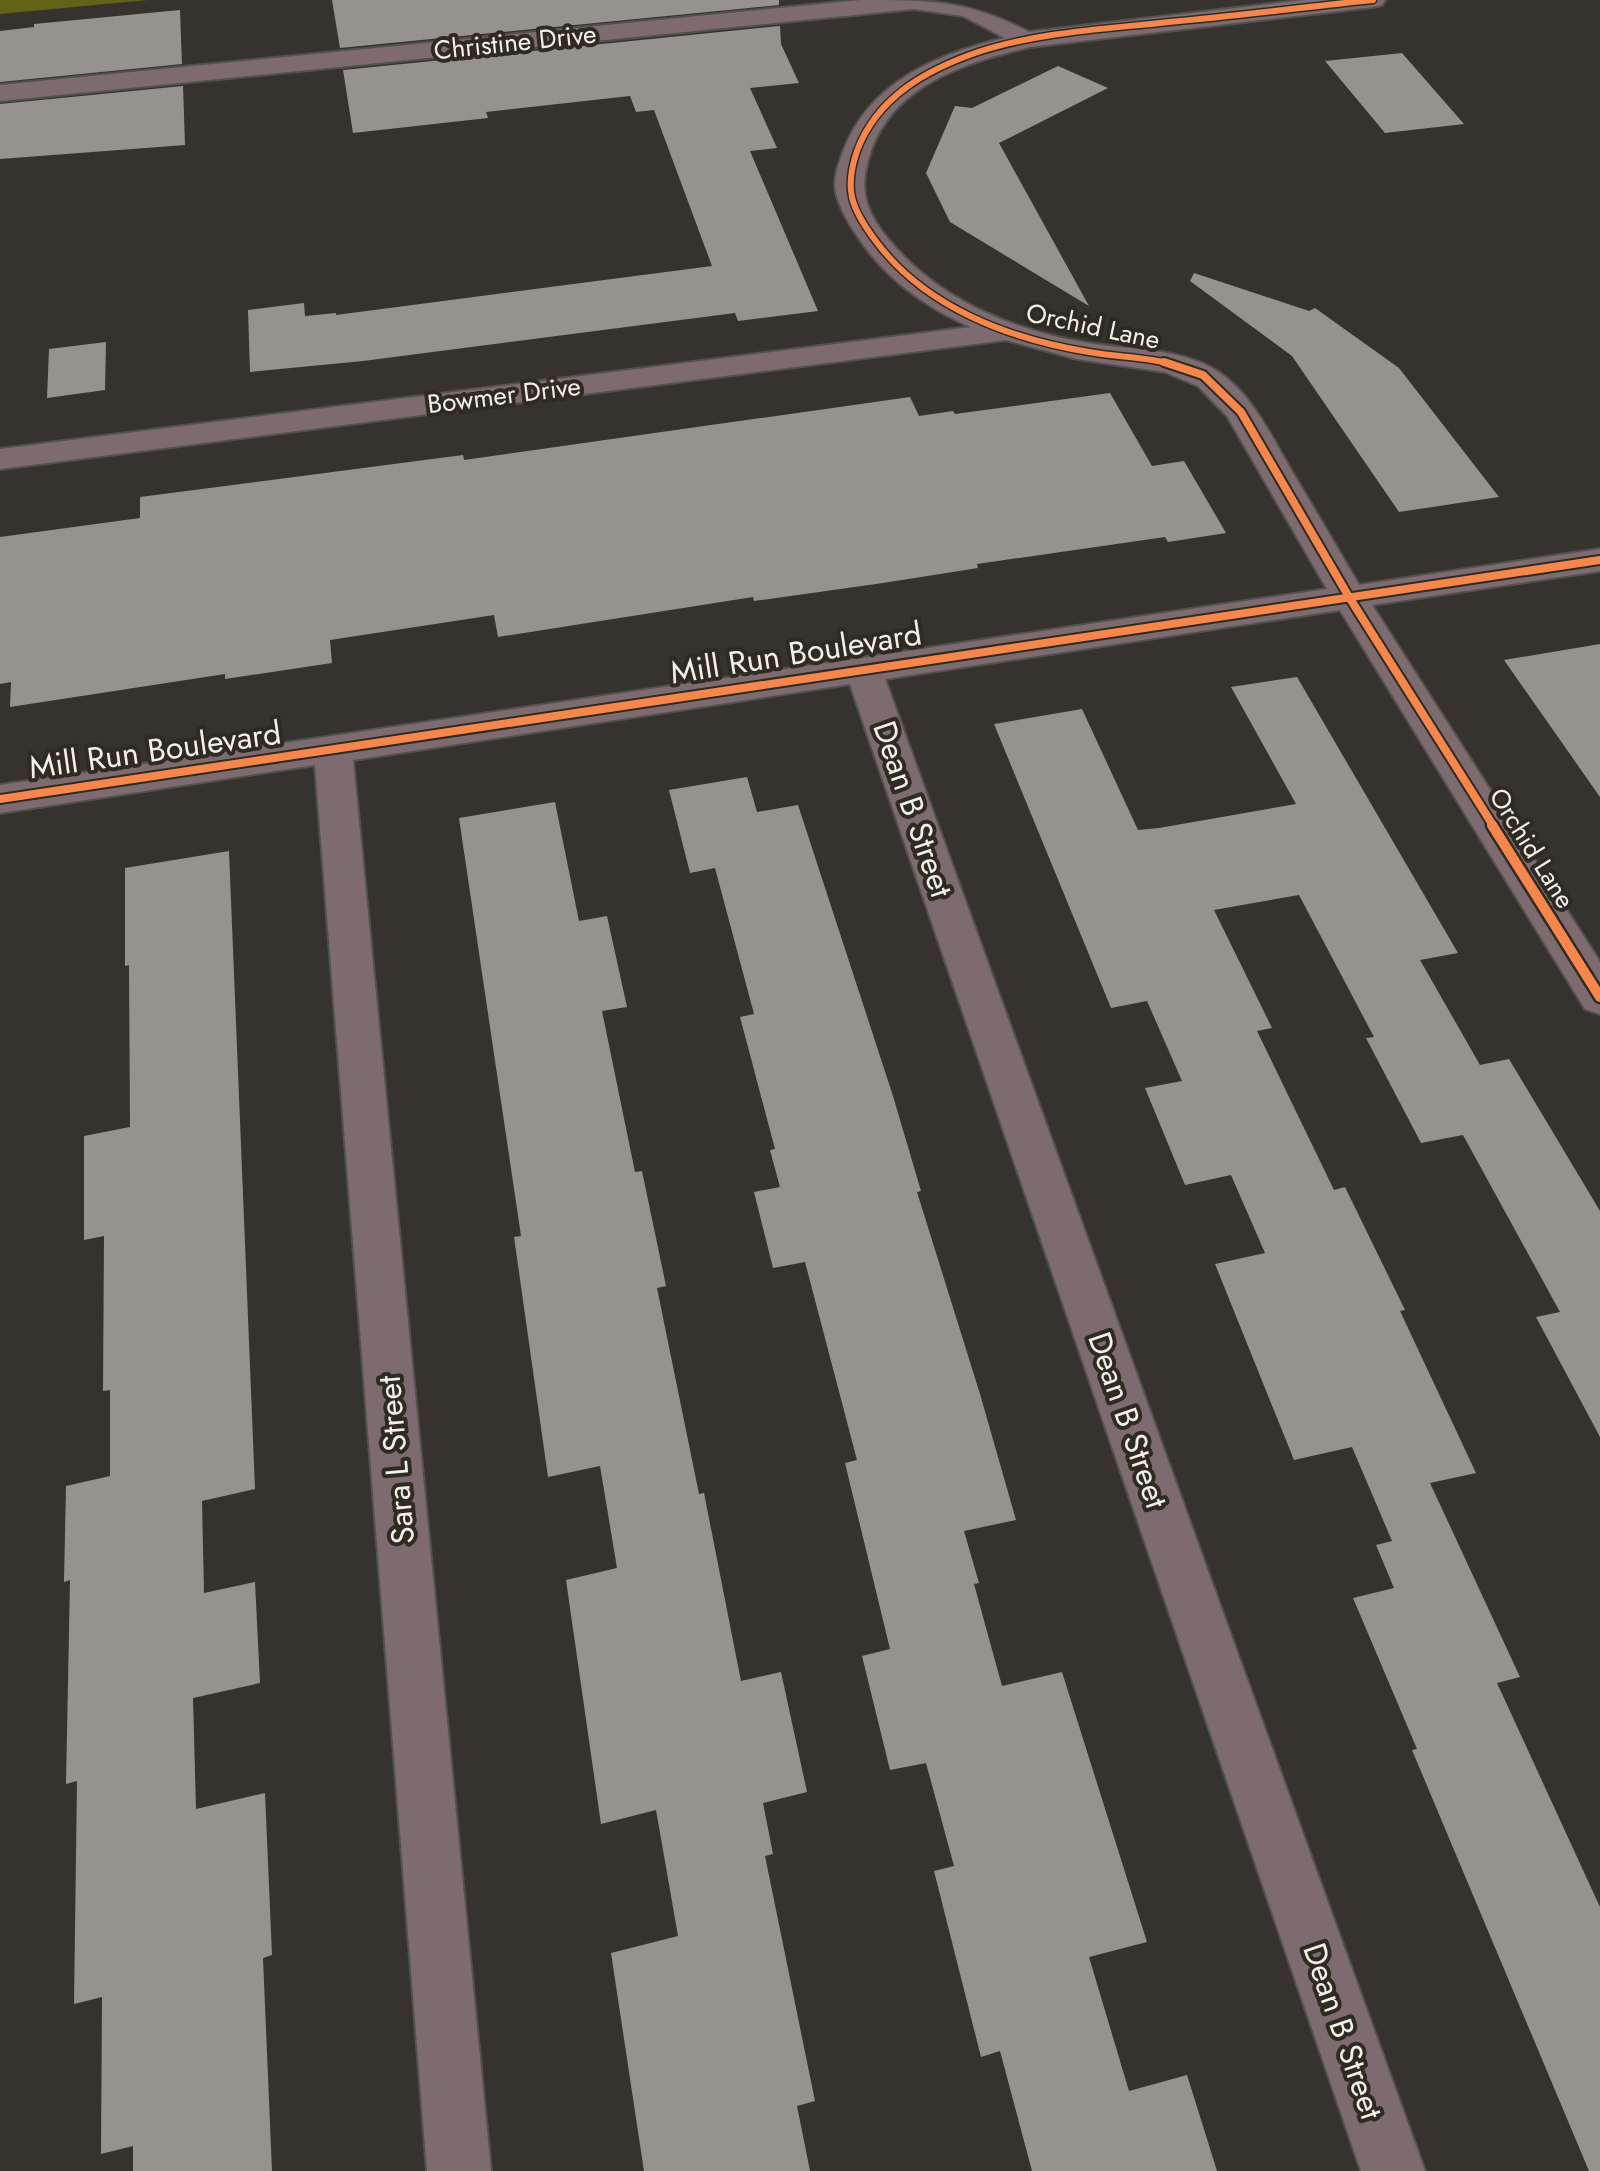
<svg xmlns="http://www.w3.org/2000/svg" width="1600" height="2171" font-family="Jost,sans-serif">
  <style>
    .forest { fill: #626317 }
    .building { fill: #96938f }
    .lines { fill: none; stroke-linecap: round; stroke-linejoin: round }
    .minor-casing { stroke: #53514e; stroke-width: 4 }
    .minor { fill: #7d6b70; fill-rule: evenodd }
    .cycleway-far2-casing { stroke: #2f2a22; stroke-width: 9 }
    .cycleway-far1-casing { stroke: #2f2a22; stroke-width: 12 }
    .cycleway-casing { stroke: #2f2a22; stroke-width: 15 }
    .cycleway-far2 { stroke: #f5874c; stroke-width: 6 }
    .cycleway-far1 { stroke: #f5874c; stroke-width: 8 }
    .cycleway { stroke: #f5874c; stroke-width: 10 }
    .labels { text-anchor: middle; stroke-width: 8; stroke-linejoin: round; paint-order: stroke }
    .far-street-label { font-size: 26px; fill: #f3f0eb; stroke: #2f2a22 }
    .street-label { font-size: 32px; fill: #f3f0eb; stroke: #2f2a22 }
  </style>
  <rect width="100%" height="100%" fill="#36332f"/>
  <path class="forest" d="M0,0H148L0,14Z"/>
  <path class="building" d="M332,0H779V5L340,48Z
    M180,10L182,64L0,82V31L34,27V24Z
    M780,26L781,44L799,83L750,88L777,148L750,151L818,311L738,321L735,313L363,361L250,372L248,310L304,303L305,316L336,313V315L712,266L654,110L636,112L630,96L486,112L488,118L353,133L343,70Z
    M1402,53L1464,124L1385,133L1325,61Z
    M1058,66L1108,88L999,143L1089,306L950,222L926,173L955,106L972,108Z
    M183,86L185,145L0,159V104Z
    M1194,273L1309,311L1315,308L1399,368L1499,497L1399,512L1292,356L1190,281Z
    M106,342L105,390L47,398L49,349Z
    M1110,393L1152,466L1184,461L1226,533L1168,542L1165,537L977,564L978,568L883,583L754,601L753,597L498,637L494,615L330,640L332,663L225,679V674L10,707L11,682L0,684V537L140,518V497L463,455L464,460L910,397L919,416L953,411L955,414Z
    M1600,644V797L1504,660Z
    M1297,677L1458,953L1420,960L1480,1065L1509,1059L1600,1211V1437L1536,1317L1560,1312L1463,1135L1421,1143L1366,1038L1374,1037L1299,895L1214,910L1272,1028L1257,1031L1334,1190L1345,1187L1405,1310L1400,1311L1476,1473L1430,1483L1520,1677L1497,1683L1600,1907V2171H1589L1412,1750L1417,1749L1353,1598L1394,1588L1376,1545L1392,1541L1352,1447L1294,1460L1215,1264L1265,1253L1231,1175L1185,1185L1145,1088L1182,1081L1147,1001L1111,1008L994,724L1082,709L1138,830L1159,828L1296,804L1231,687Z
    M747,777L757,812L798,805L893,1096L921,1191L917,1192L980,1394L1016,1520L964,1531L979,1583L974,1584L1002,1686L1062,1672L1147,1942L1089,1957L1129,2091L1187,2075L1217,2171H1032L1000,2051L981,2057L934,1871L954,1866L926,1763L890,1770L862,1656L890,1649L845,1463L857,1460L805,1262L773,1268L754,1192L780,1187L770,1150L775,1149L740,1017L754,1014L715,868L690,873L669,790Z
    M555,802L579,921L607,916L627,1007L602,1011L635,1172L642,1171L666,1286L657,1288L699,1494L704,1493L741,1681L781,1672L807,1792L763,1803L773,1854L765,1856L815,2101L797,2106L810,2171H644L611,1953L678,1936L656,1810L601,1824L566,1580L617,1568L600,1466L548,1477L514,1237L521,1236L459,818Z
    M229,851L255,1489L202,1501L204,1593L255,1582L260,1683L193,1698L196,1809L265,1793L272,1955L263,1958L272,2171H133V2146L101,2154L102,1997L74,2004L77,1781L66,1784L70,1580L64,1582L66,1486L110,1476V1390L103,1391L104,1236L84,1240V1136L130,1127L129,965L125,966V868Z"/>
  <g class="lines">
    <defs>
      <path id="minor" d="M861,0C931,0 967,0 1029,32L1304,0H1385L1382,5L1373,7L1030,47C967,62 894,84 871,151C858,188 864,210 889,240C941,303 1023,335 1102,345C1140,350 1187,350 1220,373C1253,396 1271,436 1291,470C1314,508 1336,546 1359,585L1600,549V571L1372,605L1600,962V1014L1585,1009L1340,610L885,679L1425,2171H1361L850,684L353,760L491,2171H427L315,765L0,813V785L1327,589L1227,416L1198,386L1165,372L1077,359L1006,340L0,469V449L971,327C929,309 892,283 865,247C853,230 841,213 836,193C833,178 838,166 843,152C869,82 937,54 1005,38L963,16L914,9L0,101V85Z"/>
    </defs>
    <use href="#minor" class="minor-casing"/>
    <use href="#minor" class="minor"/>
    <defs>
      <path id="cycleway-far2" d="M1172,364C1145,357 1116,357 1089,352C1009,339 924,307 875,240C851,208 844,189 857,151C877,97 926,70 978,52C1039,32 1106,29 1169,22C1237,16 1305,7 1373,0"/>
      <path id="cycleway-far1" d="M1164,362L1203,375L1241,412L1349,597L1494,827
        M0,799L1600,560"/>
      <path id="cycleway" d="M1492,825L1600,997"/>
    </defs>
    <use href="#cycleway-far2" class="cycleway-far2-casing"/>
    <use href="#cycleway-far1" class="cycleway-far1-casing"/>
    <use href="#cycleway" class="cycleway-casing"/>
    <use href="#cycleway-far2" class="cycleway-far2"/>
    <use href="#cycleway-far1" class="cycleway-far1"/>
    <use href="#cycleway" class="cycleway"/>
  </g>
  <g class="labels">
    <g class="far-street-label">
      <text transform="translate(515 42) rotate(-6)" y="9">Christine Drive</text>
      <text transform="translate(1093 326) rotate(12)" y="9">Orchid Lane</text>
      <text transform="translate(504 395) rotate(-7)" y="9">Bowmer Drive</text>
      <text transform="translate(1532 848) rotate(58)" y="9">Orchid Lane</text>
    </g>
    <g class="street-label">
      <text transform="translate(796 653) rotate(-9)" y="11">Mill Run Boulevard</text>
      <text transform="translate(155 750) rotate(-8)" y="11">Mill Run Boulevard</text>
      <text transform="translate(913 809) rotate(71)" y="11">Dean B Street</text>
      <text transform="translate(1128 1420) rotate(71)" y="11">Dean B Street</text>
      <text transform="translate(396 1460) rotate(-95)" y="11">Sara L Street</text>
      <text transform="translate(1343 2031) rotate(71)" y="11">Dean B Street</text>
    </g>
  </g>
</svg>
